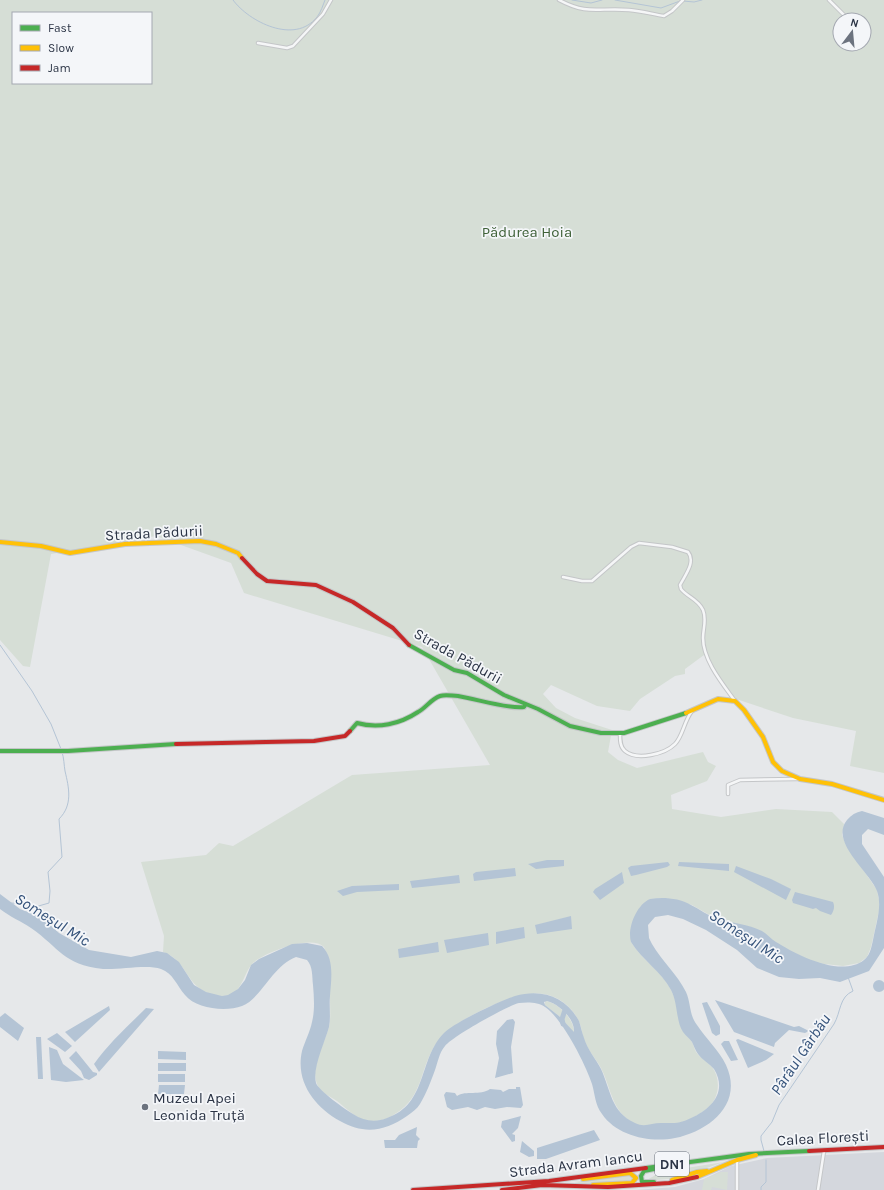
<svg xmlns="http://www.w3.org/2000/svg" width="884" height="1190" font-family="Karla,sans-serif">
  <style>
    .built { fill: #d4d7dd }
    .green { fill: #d6ded6; fill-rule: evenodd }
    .water { fill: #b4c4d5; fill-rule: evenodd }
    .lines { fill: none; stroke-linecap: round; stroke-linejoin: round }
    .stream { stroke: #b4c4d5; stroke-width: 1 }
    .river { stroke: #b4c4d5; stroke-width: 5 }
    .street-casing { stroke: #c4c6c8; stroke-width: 4.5 }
    .fast-casing { stroke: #c4c6c8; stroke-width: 6 }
    .slow-casing { stroke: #c4c6c8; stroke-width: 6 }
    .jam-casing { stroke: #c4c6c8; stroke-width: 6 }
    .street { stroke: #f5f6f7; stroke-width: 2.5 }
    .fast { stroke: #4caf50; stroke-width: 4 }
    .slow { stroke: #ffc107; stroke-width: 4 }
    .jam { stroke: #c62828; stroke-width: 4 }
    .poi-dot { fill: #6c737f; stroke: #f4f6f9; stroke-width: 1.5 }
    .labels { text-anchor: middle; stroke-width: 3.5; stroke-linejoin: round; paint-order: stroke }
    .shield { fill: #f4f6f9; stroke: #676e7b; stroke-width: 1 }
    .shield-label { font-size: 14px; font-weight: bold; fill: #2b3445 }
    .park-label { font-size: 15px; fill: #3f6138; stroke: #f4f6f9 }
    .street-label { font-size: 15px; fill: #2b3445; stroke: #f4f6f9 }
    .poi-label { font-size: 15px; fill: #2b3445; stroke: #f4f6f9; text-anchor: start }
    .water-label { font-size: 16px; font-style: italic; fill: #34527a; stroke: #f4f6f9 }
  </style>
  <rect width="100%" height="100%" fill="#e6e8ea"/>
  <path class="built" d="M884,1152V1190H636L675,1187L704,1179L731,1166L767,1158Z"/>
  <path class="green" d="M0,0H884V773L850,766L856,731L793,718L730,697L704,655L685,669V674L675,676L640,699L630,711L597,706L551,685L543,694L556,708L575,718L612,730L608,752L618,760L637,768L703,752L708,762L716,766L707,781L671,795L672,809L721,817L776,809L832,812L844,824L842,835L846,845L877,890L879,900V911L871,947L867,957L859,963L843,966L816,963L713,917L692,905L665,898L650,899L640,908L637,913L631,942C642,960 660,970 670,988C673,994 677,1001 678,1008C679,1015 679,1022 682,1029C684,1034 689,1037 692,1042C694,1045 694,1049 696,1052C700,1058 707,1061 712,1067C722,1080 719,1101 705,1110C696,1117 682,1124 670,1124C660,1123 648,1128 638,1125C612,1115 612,1090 601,1068C596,1059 588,1050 584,1040C582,1035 582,1029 580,1024C574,1009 561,997 544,994C518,989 453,1020 438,1041C419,1066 425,1096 395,1114C388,1119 378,1122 369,1121C356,1119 347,1109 337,1101C330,1096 320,1093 317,1084C310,1066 324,1045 329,1027C331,1018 330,1009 330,1000C329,982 333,976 328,957C327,955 325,949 324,947C311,934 264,953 253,963C242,974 243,997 221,996C185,993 190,961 163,952L164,936L141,862L206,855L219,843L233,846L352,775L490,765L422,647L244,593L231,563L156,536L51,554L30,667L23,666L0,640ZM13,13H151V83H13ZM840,20H864V44H840Z
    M545,1001C558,1002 575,1020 574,1033L559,1016L545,1005Z
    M724,1162L678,1178L645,1181L661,1172Z
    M721,1172H728L727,1190L712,1187L711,1190H702L704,1179Z
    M629,1175H633L634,1178L631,1182L584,1184L574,1182Z"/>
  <path class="water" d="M862,811L884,818V835L868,829L862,835V844L884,877V948L869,971L840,982L820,978L799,979L779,977L757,968L737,950L706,930L683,919L668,915L655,917L648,925L649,938L652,944C662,961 677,974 686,992C691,1003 689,1015 697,1025C706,1039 719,1050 726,1065C744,1104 709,1131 675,1138C650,1143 617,1136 602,1114C595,1105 595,1094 592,1084C586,1065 562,1018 545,1007C538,1002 528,1002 519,1003C507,1006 453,1036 445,1046C439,1053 438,1062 435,1070C431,1081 426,1094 420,1104C417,1109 412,1112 407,1116C386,1131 364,1135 340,1121C315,1107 295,1082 302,1051C305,1041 310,1032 312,1022C315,1010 314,997 313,985C312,976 313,967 307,960L296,957C272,966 261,999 242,1006C226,1012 196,1009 185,995C177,986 173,973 161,969C147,964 120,970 103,969C62,964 61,949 31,928C21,921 10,917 0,909V894L20,909L41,917L59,933L89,950L131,957L157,951L167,953L179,962L194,985L206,992L222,996L228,995L238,989L245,980L251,965L259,959L292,944L307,943L322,946C335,959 331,980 330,996C329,1007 331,1017 329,1027C325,1042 312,1068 316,1083C318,1090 346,1110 353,1114C364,1121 375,1123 387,1118C428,1104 418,1059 444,1033C455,1022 500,1001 515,996C542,988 566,997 579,1021C581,1027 582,1033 584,1038C587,1049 596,1059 601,1069C611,1091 611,1112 635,1123C645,1128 651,1123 661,1123C674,1123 679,1124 691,1118C711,1109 728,1092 714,1069C709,1063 702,1060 698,1054C695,1050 694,1046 692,1042C689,1038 686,1036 683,1032C676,1022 678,1003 671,990C661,971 642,960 631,942C627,929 636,905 650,899C663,897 679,898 691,905C700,909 708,916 718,919C732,923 748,924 762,931C767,934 771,939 776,942C797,955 841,978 864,960C871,955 872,944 874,935C877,921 882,905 877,891C870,872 829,842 847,820C851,815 856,812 862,811ZM547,1001C559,1004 575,1019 574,1032L559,1016L545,1005L544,1002Z
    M547,860H564V866L536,869L528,864Z
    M668,862L670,865L667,867L636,875L631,876L628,868L631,866Z
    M679,862L729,864V871L678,866Z
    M736,866L771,879L791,889L786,900L734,872Z
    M515,868L516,876L474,881L473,874L476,872Z
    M622,872L624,883L600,900L593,892L595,889Z
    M459,875L460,883L412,888L410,881Z
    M399,884V890L357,892L343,896L337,891L352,886Z
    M795,892L833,902C835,906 834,911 831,915L820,911L816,908L813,909L793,903L792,900Z
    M571,916L572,929L537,934L535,925Z
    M524,927L525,938L496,944V932Z
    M488,933L489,945L447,953L444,940Z
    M438,942L439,952L399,958L398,949Z
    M873 986a6 6 0 1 1 12 0a6 6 0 1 1-12 0Z
    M715,1000L794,1027L799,1026L809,1031L805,1033L789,1030L775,1043L774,1047L734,1032Z
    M707,1002L720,1026V1034L716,1036L712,1033L702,1003Z
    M109,1006L110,1010L75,1042L65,1032Z
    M146,1008L154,1009L99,1072L94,1064C108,1044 128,1026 146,1008Z
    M5,1013L24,1028L18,1041L0,1027V1017Z
    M513,1019L515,1022L511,1047L513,1073L495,1078L499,1058L496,1044L497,1031L507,1020Z
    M57,1033L72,1046L65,1052L47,1039Z
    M36,1037H41L43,1079H38Z
    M738,1039L774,1054L766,1060L748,1068L736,1040Z
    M724,1041H729L738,1060L731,1061L721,1044Z
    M49,1047L57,1050L63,1064L84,1080L66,1082L51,1080Z
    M76,1051L93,1072L97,1073V1075L89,1080L84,1078L81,1071L69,1058Z
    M158,1051L186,1052V1060L158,1059Z
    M158,1063H186V1071H158Z
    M158,1074H185V1082H158Z
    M159,1085H185L184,1094H158Z
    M516,1087H520L523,1105L521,1108L507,1107L495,1109L485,1107L477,1110L468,1107L452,1110L447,1107L444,1095L446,1092L455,1093L457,1096C466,1090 480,1096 490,1089L501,1090L503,1092L509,1089H516Z
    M521,1116L518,1128L512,1134L515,1135V1141L512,1142L501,1127L502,1121Z
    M417,1127L416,1135L420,1139L418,1141L417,1148H385L384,1140H395L399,1135Z
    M594,1130L600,1140L546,1159H537V1148Z
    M522,1141L534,1151V1156L529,1157L520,1152Z"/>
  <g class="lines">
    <path class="stream" d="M233,0C249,22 295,45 317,17C321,12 323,5 325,0
      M572,0L591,3L602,0
      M615,0L661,8L680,1
      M683,1L694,2L702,0
      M0,645L32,691L51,724L61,749
      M10,903L29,904L35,907L49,903L50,891L48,872L62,857L59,819C73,805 69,788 65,771C64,765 64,758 62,752
      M764,1151L761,1140V1136L772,1122L779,1105L834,1024C841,1012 839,997 853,991L848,977
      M761,1190V1187L766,1182V1160"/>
    <path class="river" d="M563,1024L562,1019L565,1010"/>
    <defs>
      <path id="street" d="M559,0C589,16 599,7 629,10C641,11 652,14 664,16L672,11L683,0
        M829,0L849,20
        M258,43L287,48L293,46L323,14L331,0
        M563,577L582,581H592L631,547L639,543L672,547L688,552C696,562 685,575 680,585L681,589C687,597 698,599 703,610C707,620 703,628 703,638C703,660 722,683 735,701
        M620,734C620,740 620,747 625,751C637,761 665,754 675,744C683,736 684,721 692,711
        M728,794V785L740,780L797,779
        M737,1190V1160
        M818,1190L824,1151"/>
      <path id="fast" d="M409,645L454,670L467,673L504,695L538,709L570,726L601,733H624L686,713
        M350,731L357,723C378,729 400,724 418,712C426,708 431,699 440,696C446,694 452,696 458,696C477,699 507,709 524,707L526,704
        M0,751H68L176,744
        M646,1168L749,1154L809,1151
        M654,1182H642L641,1176L644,1171L659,1168"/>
      <path id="slow" d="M0,542L41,546L70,553L125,544L200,541L216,544L238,553L242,558
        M686,713L718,699L735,701L744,710L763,737L773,762L782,771L800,779L832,784L884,800
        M697,1177L737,1160L756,1155
        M583,1179L630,1173L636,1178L632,1183L593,1185
        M672,1180L697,1172L707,1171"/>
      <path id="jam" d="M242,558L257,574L267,581L316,585L353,602L393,628L409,645
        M176,744L314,741L345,736L350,731
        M809,1151L884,1147
        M413,1190L549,1181L646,1168
        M502,1190L542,1185L608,1187L669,1183L697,1177"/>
    </defs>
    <use href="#street" class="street-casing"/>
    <use href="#fast" class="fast-casing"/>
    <use href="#slow" class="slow-casing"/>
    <use href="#jam" class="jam-casing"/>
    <use href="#street" class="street"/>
    <use href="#fast" class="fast"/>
    <use href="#slow" class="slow"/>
    <use href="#jam" class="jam"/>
  </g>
  <circle class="poi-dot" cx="145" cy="1107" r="4"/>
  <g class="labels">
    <rect class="shield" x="655" y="1152" width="34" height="24" rx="3"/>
    <g class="shield-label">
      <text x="672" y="1169">DN1</text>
    </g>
    <g class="park-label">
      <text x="527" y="237">Pădurea Hoia</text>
    </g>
    <g class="street-label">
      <text transform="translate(154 533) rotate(-3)" y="5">Strada Pădurii</text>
      <text transform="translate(458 656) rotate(29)" y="5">Strada Pădurii</text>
      <text transform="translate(823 1138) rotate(-3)" y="5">Calea Florești</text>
      <text transform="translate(576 1164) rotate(-7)" y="5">Strada Avram Iancu</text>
    </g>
    <g class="poi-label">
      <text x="153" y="1103">Muzeul Apei<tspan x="153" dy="17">Leonida Truță</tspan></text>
    </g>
    <g class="water-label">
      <text transform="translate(53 919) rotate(32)" y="6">Someșul Mic</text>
      <text transform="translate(747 936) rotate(33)" y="6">Someșul Mic</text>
      <text transform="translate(800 1054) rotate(-56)" y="6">Pârâul Gârbău</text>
    </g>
  </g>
  <rect x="12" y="12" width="140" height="72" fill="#f4f6f9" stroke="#a4a8b1"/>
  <rect x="20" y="25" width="20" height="6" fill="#4caf50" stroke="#a4a8b1"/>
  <text x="48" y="32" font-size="12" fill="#2b3445">Fast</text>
  <rect x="20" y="45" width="20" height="6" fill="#ffc107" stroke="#a4a8b1"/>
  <text x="48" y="52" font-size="12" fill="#2b3445">Slow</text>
  <rect x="20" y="65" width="20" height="6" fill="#c62828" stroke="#a4a8b1"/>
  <text x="48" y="72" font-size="12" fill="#2b3445">Jam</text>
  <g transform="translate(852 32) rotate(16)"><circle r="19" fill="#f4f6f9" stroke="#a4a8b1"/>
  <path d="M0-3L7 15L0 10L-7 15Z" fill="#6c737f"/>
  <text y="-6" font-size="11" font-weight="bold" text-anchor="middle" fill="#2b3445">N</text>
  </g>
</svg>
